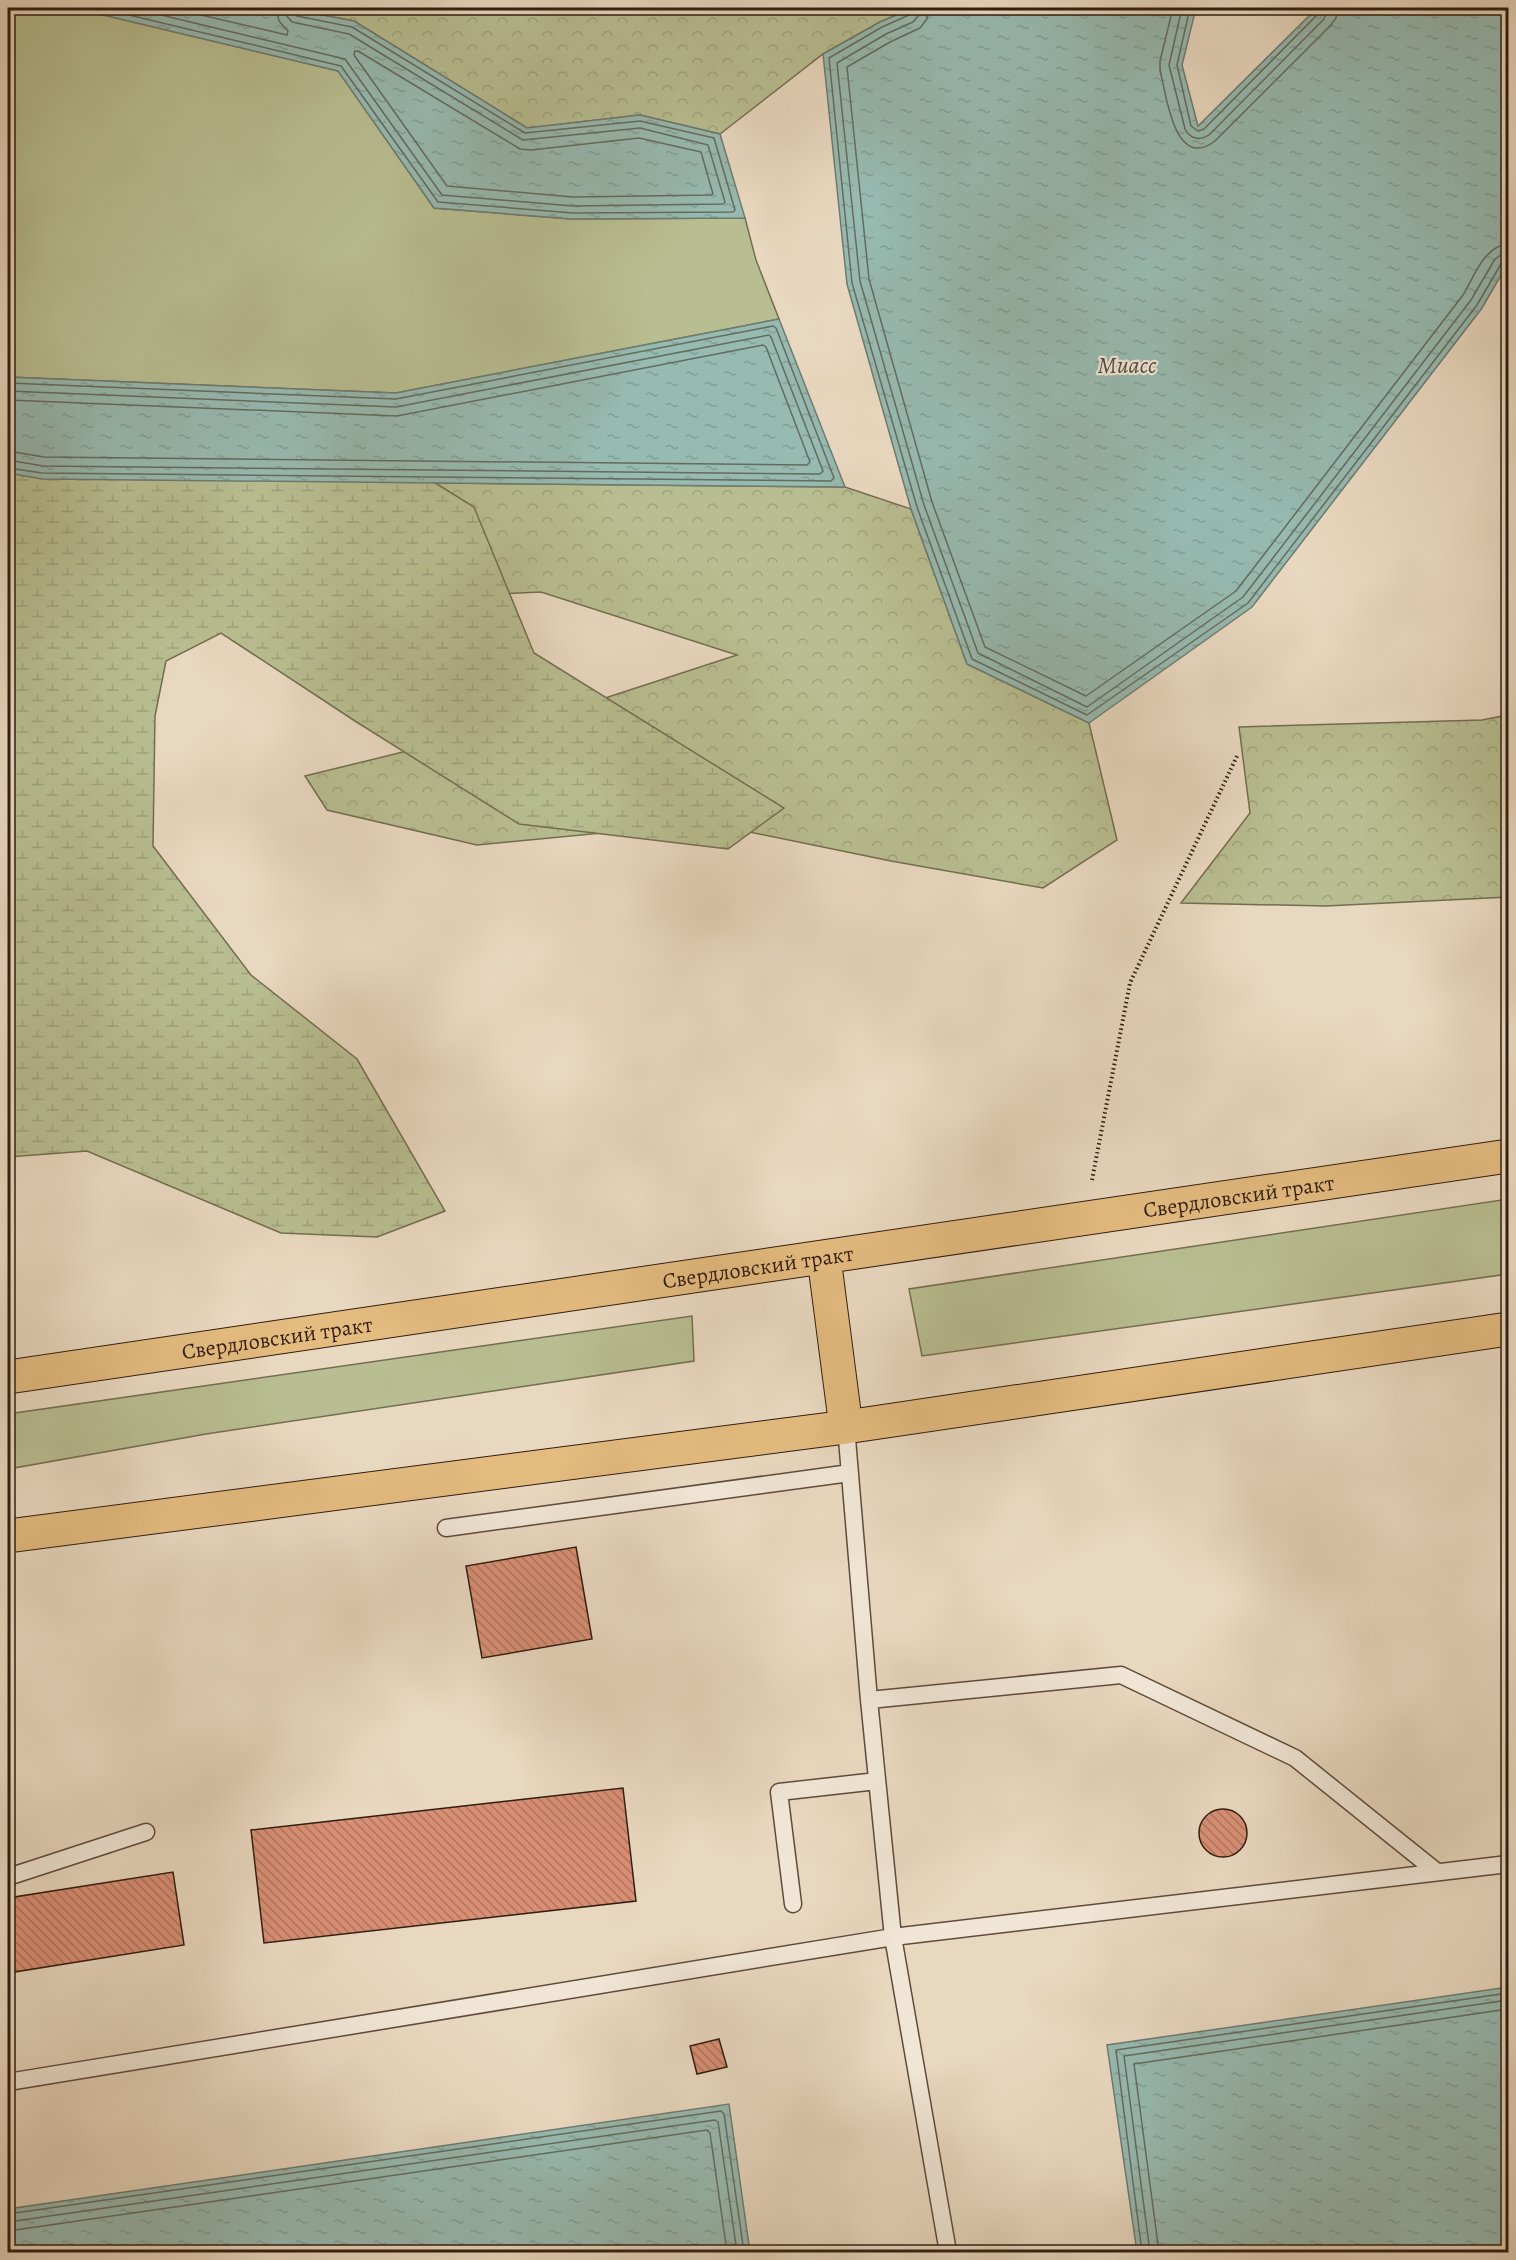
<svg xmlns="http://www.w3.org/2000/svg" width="1516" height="2260" font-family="Alegreya,serif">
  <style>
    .green { fill: #b8be91; stroke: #746d50; stroke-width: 1.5 }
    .forest { fill: url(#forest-crowns); stroke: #746d50; stroke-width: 1.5 }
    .wetland { fill: url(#wetland-marsh); stroke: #746d50; stroke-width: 1.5 }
    .water { fill: url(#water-ripples); stroke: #6e7b71; stroke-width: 1.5 }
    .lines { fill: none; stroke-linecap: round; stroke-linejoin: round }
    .shore { stroke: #646b60; stroke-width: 1.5 }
    .building { fill: url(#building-back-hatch); stroke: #301c10; stroke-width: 1.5 }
    .service-casing { stroke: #5e4b3c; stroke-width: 19 }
    .primary-casing { stroke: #301c10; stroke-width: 35 }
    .path { stroke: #301c10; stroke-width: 4; stroke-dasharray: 1.5 3; stroke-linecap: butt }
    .service { stroke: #f1e6d6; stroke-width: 16 }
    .primary { stroke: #e4bc80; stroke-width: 33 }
    .labels { text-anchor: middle; stroke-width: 4.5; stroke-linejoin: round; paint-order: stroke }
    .street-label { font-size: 22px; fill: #301c10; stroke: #f1e6d6 }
    .water-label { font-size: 24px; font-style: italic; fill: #4f4b40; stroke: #f1e6d6 }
  </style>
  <defs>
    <pattern id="forest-crowns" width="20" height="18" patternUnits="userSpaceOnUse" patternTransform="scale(1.5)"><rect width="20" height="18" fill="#b8be91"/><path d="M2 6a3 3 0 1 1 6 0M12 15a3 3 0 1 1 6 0" fill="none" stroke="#9ea37c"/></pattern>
    <pattern id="wetland-marsh" width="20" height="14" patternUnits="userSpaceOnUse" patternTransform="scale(1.5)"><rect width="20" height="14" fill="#b8be91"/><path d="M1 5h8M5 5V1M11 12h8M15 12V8" fill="none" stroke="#9ea37c"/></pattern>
    <pattern id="water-ripples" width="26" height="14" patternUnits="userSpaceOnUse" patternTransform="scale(1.5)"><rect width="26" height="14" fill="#97bab1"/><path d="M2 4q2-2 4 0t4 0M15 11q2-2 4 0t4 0" fill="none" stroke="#829f97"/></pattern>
    <pattern id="building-back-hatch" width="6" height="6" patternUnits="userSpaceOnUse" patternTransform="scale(1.5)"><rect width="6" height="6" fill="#d98f75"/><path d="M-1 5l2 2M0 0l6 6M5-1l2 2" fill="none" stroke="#b0745f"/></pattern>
  </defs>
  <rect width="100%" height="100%" fill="#e9d8c0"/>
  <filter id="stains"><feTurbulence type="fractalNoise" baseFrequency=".00333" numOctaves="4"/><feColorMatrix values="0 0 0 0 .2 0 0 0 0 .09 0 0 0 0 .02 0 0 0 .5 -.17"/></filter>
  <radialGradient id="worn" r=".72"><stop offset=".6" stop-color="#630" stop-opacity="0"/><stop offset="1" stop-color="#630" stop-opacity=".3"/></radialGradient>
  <path class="green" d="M8,8H74L339,71L434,208L572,219L745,218L756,260L779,319L396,393L8,377Z
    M1508,1199V1274L922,1356L909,1289Z
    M692,1316L694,1361L206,1434L8,1469V1414Z"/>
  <path class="forest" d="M285,8H913L880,22L823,54L720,134L640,115L527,128L354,21Z
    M8,473L42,479L845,487L911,509L967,664L1089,723L1117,840L1043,888L891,861L706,823L477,845L327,810L305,776L550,716L737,655L541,592L371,600Z
    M1508,715V897L1326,906L1181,903L1250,813L1239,727L1482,720Z"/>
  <path class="wetland" d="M8,434L408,466L474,507L534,653L784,808L728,849L519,824L355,721L221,633L166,661L155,716L153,846L251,975L357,1059L445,1211L377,1237L281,1233L87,1151L8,1157Z"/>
  <path class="water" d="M74,8H285L354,21L527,128L640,115L720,134L745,218L572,219L434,208L338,71Z
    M913,8H1196L1182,65L1198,126L1317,8H1508V263L1482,308L1252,607L1089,723L967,664L911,509L847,284L823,54L880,22Z
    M779,319L845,487L42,479L8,473V377L396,393Z
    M1508,1987V2252H1137L1107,2045Z
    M729,2104L750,2252H8V2209Z"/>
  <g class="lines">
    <path class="shore" d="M100,8L341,66L438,202L573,213L733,212L735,210L714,138L640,121L525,133L352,27L297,16L293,13L292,8
      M132,8L345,59L442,195L573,206L723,204L725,202L708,145L640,128L523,140L349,34L292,22L286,15L285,8
      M171,8L287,35L288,31L279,21L276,8
      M913,8L909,15L882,27L829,58L852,283L917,507L972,659L1087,715L1248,603L1477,305L1501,264L1508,261
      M920,8L919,15L913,22L886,34L837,63L860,281L924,505L978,653L1087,707L1243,597L1471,300L1495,259L1501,255L1508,253
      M929,8L927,19L920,28L890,42L847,67L869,279L932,502L985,647L1086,696L1236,591L1463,295C1474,277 1484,246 1508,244
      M1173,8L1160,61V70C1166,93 1174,172 1215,141L1330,26L1336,18L1337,8
      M1182,8L1169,65L1185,129C1190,139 1200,141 1209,135L1324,19L1328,8
      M1190,8L1177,65L1191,126L1198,131L1204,129L1318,14L1320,8
      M355,51H358L520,149L531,150L639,138L701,152L713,194L711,195L573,197L447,186L354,55Z
      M8,383L396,399L773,326L776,328L834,478L831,481L42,473L8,468
      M8,391L396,407L769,335L771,337L823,471L820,474L43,466L8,460
      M8,400L397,416L763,345L766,347L810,462L807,465L44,457L8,451
      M8,2214L721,2111L724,2114L744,2252
      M8,2222L715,2120L718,2122L737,2252
      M8,2231L707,2130L710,2133L727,2252
      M1142,2252L1116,2050L1508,1993
      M1150,2252L1124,2056L1508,2000
      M1159,2252L1134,2064L1508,2009"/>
  </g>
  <path class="building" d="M576,1547L592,1639L482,1658L466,1566Z
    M623,1788L636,1901L264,1943L251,1830Z
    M1199 1833a24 24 0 1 1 48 0a24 24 0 1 1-48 0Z
    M173,1872L184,1945L8,1973V1898Z
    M719,2039L727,2067L697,2074L690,2046Z"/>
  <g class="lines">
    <defs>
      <path id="service" d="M846,1427L869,1700L893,1937L948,2252
        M446,1528L850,1473
        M869,1700L1121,1675L1295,1758L1437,1872
        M8,1877L146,1832
        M793,1904L779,1792L877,1781
        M8,2082L893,1937L1508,1864"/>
      <g id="primary">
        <path d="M824,1258L846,1427"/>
        <path id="s1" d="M8,1377L1508,1156"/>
        <path d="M8,1536L846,1427L1508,1329"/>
      </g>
    </defs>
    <use href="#service" class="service-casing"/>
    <use href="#primary" class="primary-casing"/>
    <path class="path" d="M1092,1180L1130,983L1237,756"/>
    <use href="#service" class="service"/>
    <use href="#primary" class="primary"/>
  </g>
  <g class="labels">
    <g class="street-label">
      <text dy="8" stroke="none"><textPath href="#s1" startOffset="1244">Свердловский тракт</textPath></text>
      <text dy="8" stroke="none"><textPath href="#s1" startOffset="758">Свердловский тракт</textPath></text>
      <text dy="8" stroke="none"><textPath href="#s1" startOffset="272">Свердловский тракт</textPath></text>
    </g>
    <g class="water-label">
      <text x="1127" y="373">Миасс</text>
    </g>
  </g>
  <rect width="1516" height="2260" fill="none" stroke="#e9d8c0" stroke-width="30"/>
  <rect x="9" y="9" width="1498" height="2242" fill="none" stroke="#301c10" stroke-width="3"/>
  <rect x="15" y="15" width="1486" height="2230" fill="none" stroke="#301c10" stroke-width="1.5"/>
  <rect width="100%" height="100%" filter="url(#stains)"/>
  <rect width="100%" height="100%" fill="url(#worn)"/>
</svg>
